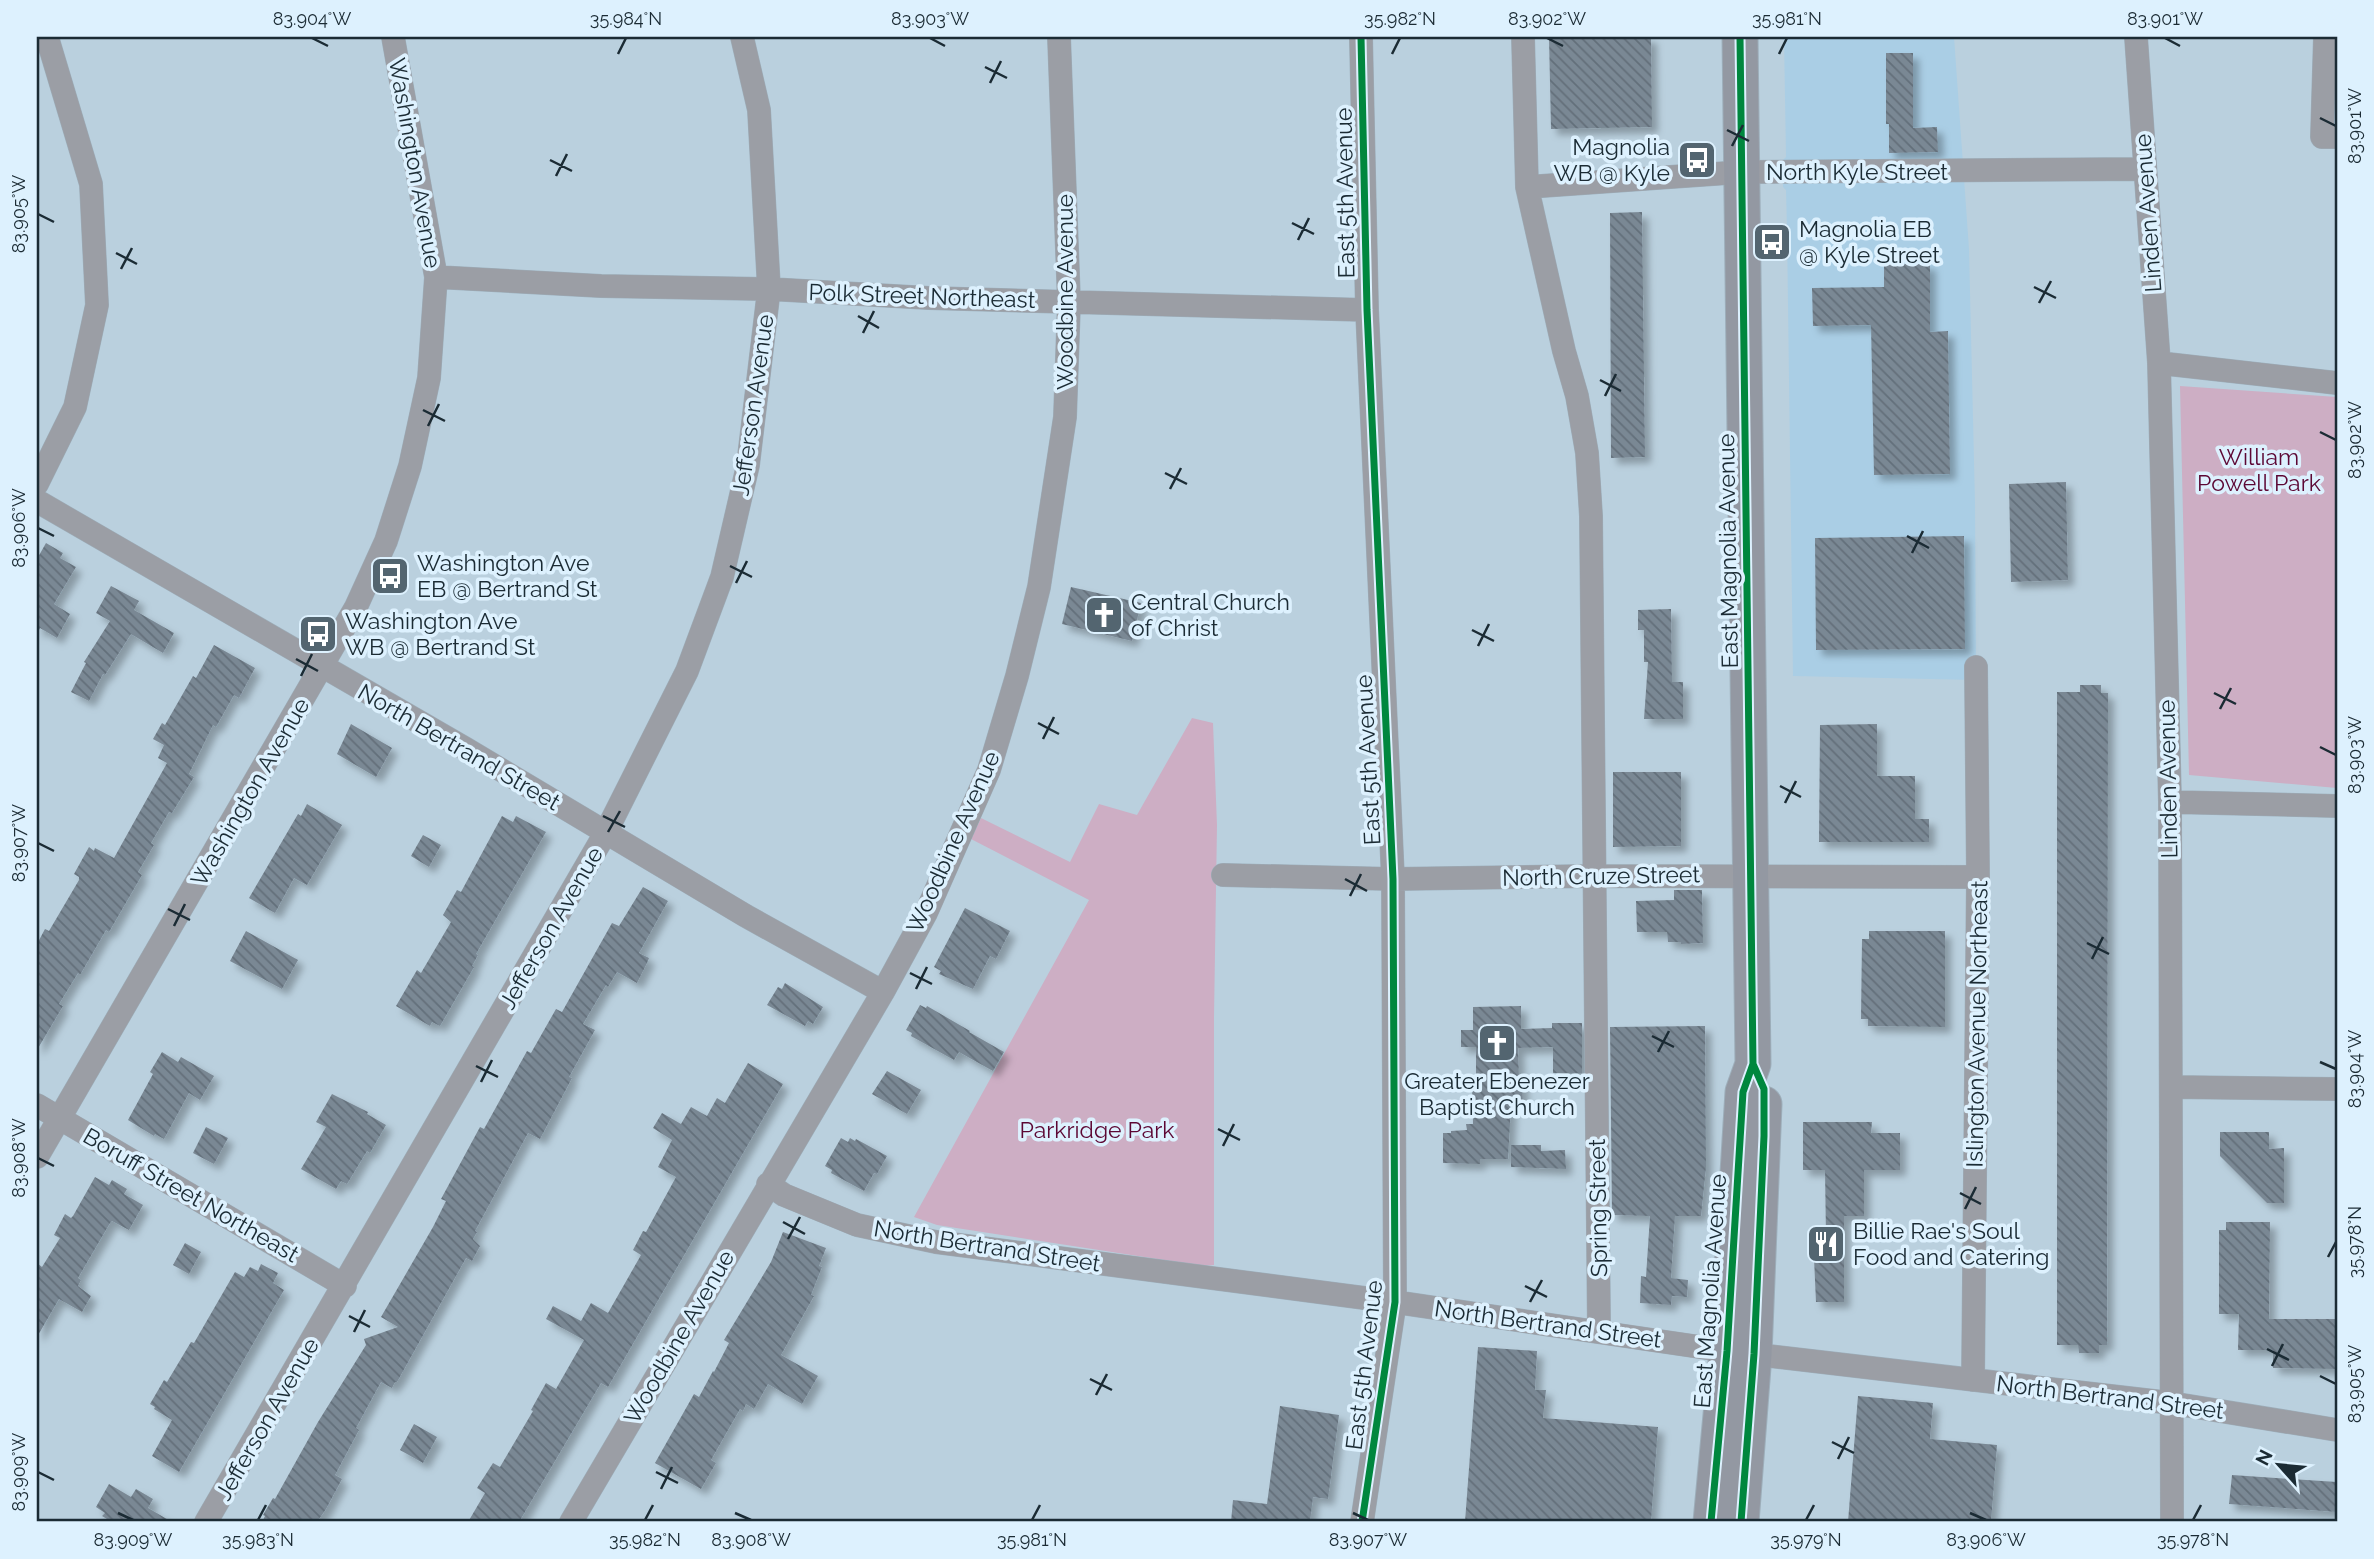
<svg xmlns="http://www.w3.org/2000/svg" width="2374" height="1559" font-family="Raleway,sans-serif">
  <style>
    .built { fill: #aacee5 }
    .park { fill: #cdaec4 }
    .building { fill: url(#building-back-hatch); filter: url(#shadow) }
    .lines { fill: none; stroke-linecap: round; stroke-linejoin: round }
    .street-casing { stroke: #9daeba; stroke-width: 24 }
    .primary-casing { stroke: #9daeba; stroke-width: 37 }
    .street { stroke: #9b9ea5; stroke-width: 23 }
    .primary { stroke: #9398a2; stroke-width: 35 }
    .cycleway-casing { stroke: #ddf1fe; stroke-width: 11 }
    .cycleway { stroke: #00873e; stroke-width: 7 }
    .ticks { fill: none; stroke: #1b2b34; stroke-width: 2.5 }
    .labels { text-anchor: middle; stroke-width: 7; stroke-linejoin: round; paint-order: stroke }
    .poi-label { font-size: 23px; fill: #1b2b34; stroke: #ddf1fe; text-anchor: start }
    .street-label { font-size: 23px; fill: #1b2b34; stroke: #ddf1fe }
    .park-label { font-size: 23px; fill: #5c0734; stroke: #ddf1fe }
    .neatline { fill: none; stroke: #1b2b34; stroke-width: 2.5 }
    .ticks-label { font-size: 18px; text-anchor: middle; fill: #1b2b34 }
  </style>
  <defs>
    <pattern id="building-back-hatch" width="6" height="6" patternUnits="userSpaceOnUse" patternTransform="scale(1.75)"><rect width="6" height="6" fill="#7a8894"/><path d="M-1 5l2 2M0 0l6 6M5-1l2 2" fill="none" stroke="#636f7a"/></pattern>
    <filter id="shadow"><feDropShadow dx="6" dy="6" stdDeviation="3.5" flood-color="#0004"/></filter>
  </defs>
  <rect width="100%" height="100%" fill="#bad0de"/>
  <path class="built" d="M1784,37H1954L1969,249L1975,503L1976,680L1793,676L1787,230L1786,190L1783,187V160L1786,157Z"/>
  <path class="park" d="M2180,386L2337,397V788L2189,775Z
    M1192,718L1213,723L1217,825L1214,1017V1265L1203,1266L937,1225L914,1217L1089,900L971,839L981,818L1070,862L1099,804L1137,815Z"/>
  <path class="building" d="M1549,37H1651L1652,127L1551,129Z
    M1886,53H1913V128L1937,127L1938,152L1889,153V124H1886Z
    M1642,212L1645,457L1611,458L1610,213Z
    M1884,264H1930V332L1948,331L1950,474L1874,475L1871,325L1813,326L1812,288L1884,287Z
    M2066,482L2068,580L2011,582L2009,484Z
    M1964,536L1965,649L1816,650L1815,538Z
    M46,543L63,553L60,558L76,567L54,604L70,614L57,638L40,628L37,634V559Z
    M111,586L139,601L134,610L174,633L163,653L131,634L105,675L103,674L89,701L71,692L86,663L84,662L110,621L96,613Z
    M1071,587L1141,603L1132,641L1062,624Z
    M1671,609L1672,682H1683V719H1644L1648,662H1644V630H1638V610Z
    M214,645L255,668L239,698L234,695L216,727L213,725L189,774L194,777L172,813L169,812L151,843L154,845L138,872L142,875L109,932L106,930L80,975L78,973L59,1004L63,1006L37,1050V944L45,929L49,931L79,880V877L74,874L89,847L94,851L95,848L114,858L167,763L158,758L164,745L153,739L162,723L165,725L193,676L196,678Z
    M2080,685H2101V693H2108L2107,1345H2099V1353H2079L2078,1345H2057V692H2080Z
    M351,724L392,748L376,777L337,754Z
    M1877,724V776H1915V819H1929V842H1819L1820,725Z
    M1613,772H1681V846L1613,847Z
    M307,804L342,825L307,885L294,878L275,913L249,898L298,814L301,816Z
    M502,816L513,822L516,816L546,832L476,954L478,955L472,966L474,967L440,1026L432,1022L430,1026L396,1006L417,970L421,973L451,922L443,915L457,890L461,892Z
    M423,835L441,845L429,867L411,856Z
    M643,887L668,901L639,953L649,958L647,963L637,983L617,972L608,987L606,985L583,1024L595,1030L569,1077L572,1078L540,1139L528,1133L475,1231L477,1232L473,1239L480,1246L472,1261L466,1258L397,1382H395L392,1388L381,1382L356,1428L359,1430L335,1475L342,1479L326,1509L317,1522H262L265,1516L263,1515L273,1498L275,1499L318,1422L366,1345L364,1339L398,1327L381,1317L433,1227L446,1201L441,1199L480,1127L484,1129L527,1051L531,1053L556,1009L562,1012L612,923L619,926Z
    M1674,890H1702L1703,943L1681,944V942H1668L1667,932H1637L1636,901L1674,900Z
    M965,908L1010,931L996,959L990,956L973,989L939,974L941,971L934,967Z
    M246,931L298,960L282,989L230,961Z
    M1869,931H1945V1027L1868,1026V1019H1861L1862,939H1869Z
    M785,983L823,1007L813,1024L808,1021L805,1026L767,1005L778,987L782,989Z
    M920,1005L926,1008L927,1006L970,1031L969,1032L1004,1052L993,1071L959,1052L954,1060L911,1036L912,1033L906,1030Z
    M1521,1006V1029L1552,1028V1023H1582V1073H1553V1047L1518,1048L1519,1079H1522L1523,1106H1511L1508,1159H1480V1164L1443,1163V1133H1451V1131L1467,1130L1466,1124H1473L1472,1079H1476V1047H1461V1030H1473V1007Z
    M1705,1026L1706,1167L1701,1216H1675L1671,1278L1688,1280L1687,1297L1672,1296L1671,1305L1640,1303L1641,1276L1646,1277L1650,1216L1612,1215L1610,1027Z
    M162,1052L178,1062L181,1057L214,1076L200,1100L189,1093L164,1139L155,1134L154,1136L128,1120L153,1074L150,1072Z
    M748,1063L783,1084L608,1387L601,1383L519,1522H468L485,1493L477,1488L493,1463L500,1467L533,1411L531,1410L546,1383L556,1389L584,1340L546,1319L553,1306L581,1321L591,1303L608,1313L641,1255L633,1250L643,1231L646,1232L676,1177L658,1167L672,1140L653,1128L662,1113L681,1124L691,1107L707,1116L717,1098L725,1103Z
    M887,1071L921,1090L907,1114L872,1094Z
    M332,1094L368,1112L367,1114L386,1125L370,1153L367,1151L347,1184L341,1181L336,1189L301,1169L326,1127L316,1122Z
    M1803,1122H1872L1871,1133H1900V1170H1864V1216H1844V1302H1816L1813,1236H1826L1825,1170H1803Z
    M206,1127L228,1138L214,1164L193,1153Z
    M2220,1132H2269V1149L2284,1148V1203H2267L2220,1156Z
    M841,1138L848,1142L850,1138L855,1141L856,1139L887,1156L877,1174L874,1173L864,1191L831,1173L832,1170L825,1166Z
    M1511,1145H1541V1151L1565,1150L1566,1169L1511,1167Z
    M95,1177L109,1185L112,1180L127,1189L124,1194L143,1205L129,1230L112,1221L110,1223L78,1278L81,1280L78,1286L91,1296L82,1312L59,1299L37,1337V1263L42,1267L60,1238L54,1235L65,1214L71,1218L73,1216Z
    M2226,1222H2270L2269,1319H2337V1369L2273,1368V1350H2238L2239,1314H2219V1230H2226Z
    M783,1232L826,1248L819,1266L822,1267L811,1295L814,1296L781,1355L818,1376L802,1404L768,1384L754,1409L746,1404L743,1411L740,1409L711,1460L716,1463L701,1489L655,1463L694,1394L699,1397L713,1371L714,1372L729,1343L724,1340L771,1262Z
    M185,1243L201,1252L189,1274L173,1265Z
    M261,1264L278,1273L273,1283L284,1290L179,1472L152,1456L172,1420L154,1409L155,1407L150,1404L164,1380L167,1382L191,1342L194,1343L235,1272L244,1277L250,1267L258,1271Z
    M1478,1347L1537,1351L1535,1390H1546L1543,1418L1658,1427L1651,1522H1465Z
    M1858,1396L1933,1403L1930,1439L1997,1445L1991,1522H1848Z
    M1280,1406L1339,1415L1328,1499L1313,1497L1310,1522H1231L1233,1500L1267,1504Z
    M414,1424L437,1437L423,1463L400,1450Z
    M2232,1475L2337,1482V1512L2229,1504Z
    M109,1484L131,1497L136,1489L153,1499L148,1508L172,1522H112L102,1516L105,1513L96,1507Z"/>
  <g class="lines">
    <defs>
      <path id="street" d="M1361,37L1367,310L1393,879L1395,1302L1362,1522
        M1523,37L1527,187L1564,351L1577,396L1587,453L1591,516L1599,1331
        M2136,37L2159,363L2170,802L2172,1522
        M2325,37L2322,137H2337
        M1527,187L1742,172L2145,169
        M436,277L601,286L769,289L929,298L1367,310
        M2159,363L2337,383
        M37,484L75,407L97,305L91,184L47,37
        M37,501L466,749L746,916L883,992
        M2170,802L2337,806
        M1223,875L1393,879L1594,876L1978,877
        M2172,1087L2337,1089
        M37,1105L345,1286
        M37,1157L356,607L386,541L410,466L429,378L436,277L393,37
        M768,1184L784,1195L857,1225L936,1242L1395,1302L1727,1351L2171,1403L2337,1430
        M1973,1380L1978,877L1976,667
        M206,1522L606,832L687,671L722,577L748,465L769,289L759,110L742,37
        M571,1522L883,992L926,913L989,770L1017,676L1039,587L1065,417L1069,302L1059,37"/>
      <path id="primary" d="M1711,1522L1727,1351L1743,1092L1753,1064L1740,37
        M1741,1522L1754,1354L1764,1104"/>
    </defs>
    <use href="#street" class="street-casing"/>
    <use href="#primary" class="primary-casing"/>
    <use href="#street" class="street"/>
    <use href="#primary" class="primary"/>
    <defs>
      <path id="cycleway" d="M1361,37L1367,310L1393,879L1395,1302L1362,1522
        M1711,1522L1727,1351L1743,1092L1753,1064L1740,37
        M1741,1522L1754,1354L1764,1136V1089L1753,1064"/>
    </defs>
    <use href="#cycleway" class="cycleway-casing"/>
    <use href="#cycleway" class="cycleway"/>
  </g>
  <path class="ticks" d="M312,38L328,46M930,38L945,46M1547,38L1563,46M2165,38L2180,46M618,54L626,38M1392,54L1400,38M1779,54L1787,38M985,67L1007,78M990,83L1001,61M2320,118L2336,126M1727,130L1749,141M1732,146L1743,125M550,160L572,171M556,176L567,154M38,214L54,222M1292,223L1314,234M1298,240L1309,218M116,253L137,264M121,269L132,248M2034,287L2056,298M2039,303L2051,281M858,316L879,328M863,333L874,311M1600,380L1621,391M1605,396L1616,374M423,410L445,421M428,426L439,404M2320,432L2336,440M1165,473L1187,484M1170,489L1181,468M38,528L54,536M1907,536L1929,548M1912,553L1923,531M730,566L752,577M736,583L747,561M1472,630L1494,641M1478,646L1489,624M296,659L318,671M301,676L312,654M2214,693L2236,704M2220,709L2231,688M1038,723L1059,734M1043,739L1054,717M2320,747L2336,755M1780,786L1801,797M1785,803L1796,781M603,816L625,827M608,832L620,811M38,843L54,851M1345,879L1367,891M1350,896L1361,874M168,909L190,920M174,926L185,904M2087,943L2109,954M2092,959L2103,937M910,973L932,984M916,989L927,967M1652,1036L1674,1047M1658,1052L1669,1031M2320,1062L2336,1069M476,1066L498,1077M481,1082L492,1060M1218,1129L1240,1140M1223,1146L1234,1124M38,1158L54,1166M1960,1193L1981,1204M1965,1209L1976,1187M783,1222L805,1234M788,1239L800,1217M2328,1257L2336,1242M1525,1286L1547,1297M1530,1302L1542,1280M349,1316L370,1327M354,1332L365,1310M2267,1349L2289,1360M2272,1366L2283,1344M2320,1376L2336,1384M1090,1379L1112,1390M1096,1395L1107,1374M1832,1442L1854,1453M1838,1459L1849,1437M38,1472L54,1480M656,1472L678,1483M661,1489L672,1467M118,1513L133,1520M735,1513L751,1520M1353,1513L1368,1520M1970,1513L1986,1520M258,1520L266,1505M645,1520L653,1505M1032,1520L1040,1505M1806,1520L1814,1505M2193,1520L2201,1505"/>
  <defs>
    <symbol id="bus-square" viewBox="-11 -11 22 22"><rect x="-9" y="-9" width="18" height="18" rx="4" fill="#536570" stroke="#ddf1fe"/><path d="M-5-6H5V4H4V6H2V4H-2V6H-4V4H-5ZM-3.5-4V0h7V-4ZM-3.5 1.2v1.5H-2V1.2ZM2 1.2v1.5H3.5V1.2Z" fill="#fff"/></symbol>
    <symbol id="church-square" viewBox="-11 -11 22 22"><rect x="-9" y="-9" width="18" height="18" rx="4" fill="#536570" stroke="#ddf1fe"/><path d="M-1.2-6h2.4v3.5h3.3v2.4h-3.3V6h-2.4V-.1h-3.3v-2.4h3.3Z" fill="#fff"/></symbol>
    <symbol id="restaurant-square" viewBox="-11 -11 22 22"><rect x="-9" y="-9" width="18" height="18" rx="4" fill="#536570" stroke="#ddf1fe"/><path d="M-5-6h1v4h1v-4h1v4h1v-4h1v5L-1.5 .5V6h-2V.5L-5-1ZM5-6V6H3V1.5H1.5Q1.5-4 5-6Z" fill="#fff"/></symbol>
  </defs>
  <g fill-rule="evenodd">
    <use href="#bus-square" x="1675" y="138" width="44" height="44"/>
    <use href="#bus-square" x="1750" y="220" width="44" height="44"/>
    <use href="#bus-square" x="368" y="554" width="44" height="44"/>
    <use href="#church-square" x="1082" y="593" width="44" height="44"/>
    <use href="#bus-square" x="296" y="612" width="44" height="44"/>
    <use href="#church-square" x="1475" y="1021" width="44" height="44"/>
    <use href="#restaurant-square" x="1804" y="1222" width="44" height="44"/>
  </g>
  <g class="labels">
    <g class="poi-label">
      <text x="1670" y="155" text-anchor="end">Magnolia<tspan x="1670" dy="26">WB @ Kyle</tspan></text>
      <text x="1799" y="237">Magnolia EB<tspan x="1799" dy="26">@ Kyle Street</tspan></text>
      <text x="417" y="571">Washington Ave<tspan x="417" dy="26">EB @ Bertrand St</tspan></text>
      <text x="1131" y="610">Central Church<tspan x="1131" dy="26">of Christ</tspan></text>
      <text x="345" y="629">Washington Ave<tspan x="345" dy="26">WB @ Bertrand St</tspan></text>
      <text x="1497" y="1089" text-anchor="middle">Greater Ebenezer<tspan x="1497" dy="26">Baptist Church</tspan></text>
      <text x="1853" y="1239">Billie Rae's Soul<tspan x="1853" dy="26">Food and Catering</tspan></text>
    </g>
    <g class="street-label">
      <text transform="translate(415 163) rotate(80)" y="8">Washington Avenue</text>
      <text x="1857" y="180">North Kyle Street</text>
      <text transform="translate(1345 193) rotate(-91)" y="8">East 5th Avenue</text>
      <text transform="translate(2148 213) rotate(-94)" y="8">Linden Avenue</text>
      <text transform="translate(1065 292) rotate(-90)" y="8">Woodbine Avenue</text>
      <text transform="translate(922 296) rotate(2)" y="8">Polk Street Northeast</text>
      <text transform="translate(753 405) rotate(-82)" y="8">Jefferson Avenue</text>
      <text transform="translate(1728 551) rotate(-91)" y="8">East Magnolia Avenue</text>
      <text transform="translate(459 747) rotate(30)" y="8">North Bertrand Street</text>
      <text transform="translate(1368 760) rotate(-93)" y="8">East 5th Avenue</text>
      <text transform="translate(2168 779) rotate(-91)" y="8">Linden Avenue</text>
      <text transform="translate(250 792) rotate(-60)" y="8">Washington Avenue</text>
      <text transform="translate(953 842) rotate(-66)" y="8">Woodbine Avenue</text>
      <text transform="translate(1601 876) rotate(-1)" y="8">North Cruze Street</text>
      <text transform="translate(551 928) rotate(-60)" y="8">Jefferson Avenue</text>
      <text transform="translate(1977 1024) rotate(-89)" y="8">Islington Avenue Northeast</text>
      <text transform="translate(191 1195) rotate(30)" y="8">Boruff Street Northeast</text>
      <text transform="translate(1598 1208) rotate(-91)" y="8">Spring Street</text>
      <text transform="translate(987 1246) rotate(9)" y="8">North Bertrand Street</text>
      <text transform="translate(1710 1291) rotate(-86)" y="8">East Magnolia Avenue</text>
      <text transform="translate(1548 1324) rotate(8)" y="8">North Bertrand Street</text>
      <text transform="translate(679 1337) rotate(-60)" y="8">Woodbine Avenue</text>
      <text transform="translate(1364 1365) rotate(-83)" y="8">East 5th Avenue</text>
      <text transform="translate(2110 1397) rotate(7)" y="8">North Bertrand Street</text>
      <text transform="translate(267 1419) rotate(-60)" y="8">Jefferson Avenue</text>
    </g>
    <g class="park-label">
      <text x="2259" y="465">William<tspan x="2259" dy="26">Powell Park</tspan></text>
      <text x="1097" y="1138">Parkridge Park</text>
    </g>
  </g>
  <rect width="2374" height="1559" fill="none" stroke="#ddf1fe" stroke-width="77"/>
  <g transform="translate(2279 1465) rotate(297)" stroke="#ddf1fe" stroke-width="5" paint-order="stroke">
  <path d="M0-5L12 26L0 18L-12 26Z" fill="#1b2b34"/>
  <text y="-10" font-size="19" font-weight="bold" text-anchor="middle" fill="#1b2b34">N</text>
  </g>
  <rect x="38" y="38" width="2298" height="1482" class="neatline"/>
  <g class="ticks-label">
    <text x="312" y="25">83.904°W</text>
    <text x="626" y="25">35.984°N</text>
    <text x="930" y="25">83.903°W</text>
    <text x="1400" y="25">35.982°N</text>
    <text x="1547" y="25">83.902°W</text>
    <text x="1787" y="25">35.981°N</text>
    <text x="2165" y="25">83.901°W</text>
    <text transform="translate(2355 126) rotate(-90)" y="6">83.901°W</text>
    <text transform="translate(19 214) rotate(-90)" y="6">83.905°W</text>
    <text transform="translate(2355 440) rotate(-90)" y="6">83.902°W</text>
    <text transform="translate(19 528) rotate(-90)" y="6">83.906°W</text>
    <text transform="translate(2355 755) rotate(-90)" y="6">83.903°W</text>
    <text transform="translate(19 843) rotate(-90)" y="6">83.907°W</text>
    <text transform="translate(2355 1069) rotate(-90)" y="6">83.904°W</text>
    <text transform="translate(19 1158) rotate(-90)" y="6">83.908°W</text>
    <text transform="translate(2355 1242) rotate(-90)" y="6">35.978°N</text>
    <text transform="translate(2355 1384) rotate(-90)" y="6">83.905°W</text>
    <text transform="translate(19 1472) rotate(-90)" y="6">83.909°W</text>
    <text x="133" y="1546">83.909°W</text>
    <text x="258" y="1546">35.983°N</text>
    <text x="645" y="1546">35.982°N</text>
    <text x="751" y="1546">83.908°W</text>
    <text x="1032" y="1546">35.981°N</text>
    <text x="1368" y="1546">83.907°W</text>
    <text x="1806" y="1546">35.979°N</text>
    <text x="1986" y="1546">83.906°W</text>
    <text x="2193" y="1546">35.978°N</text>
  </g>
</svg>
